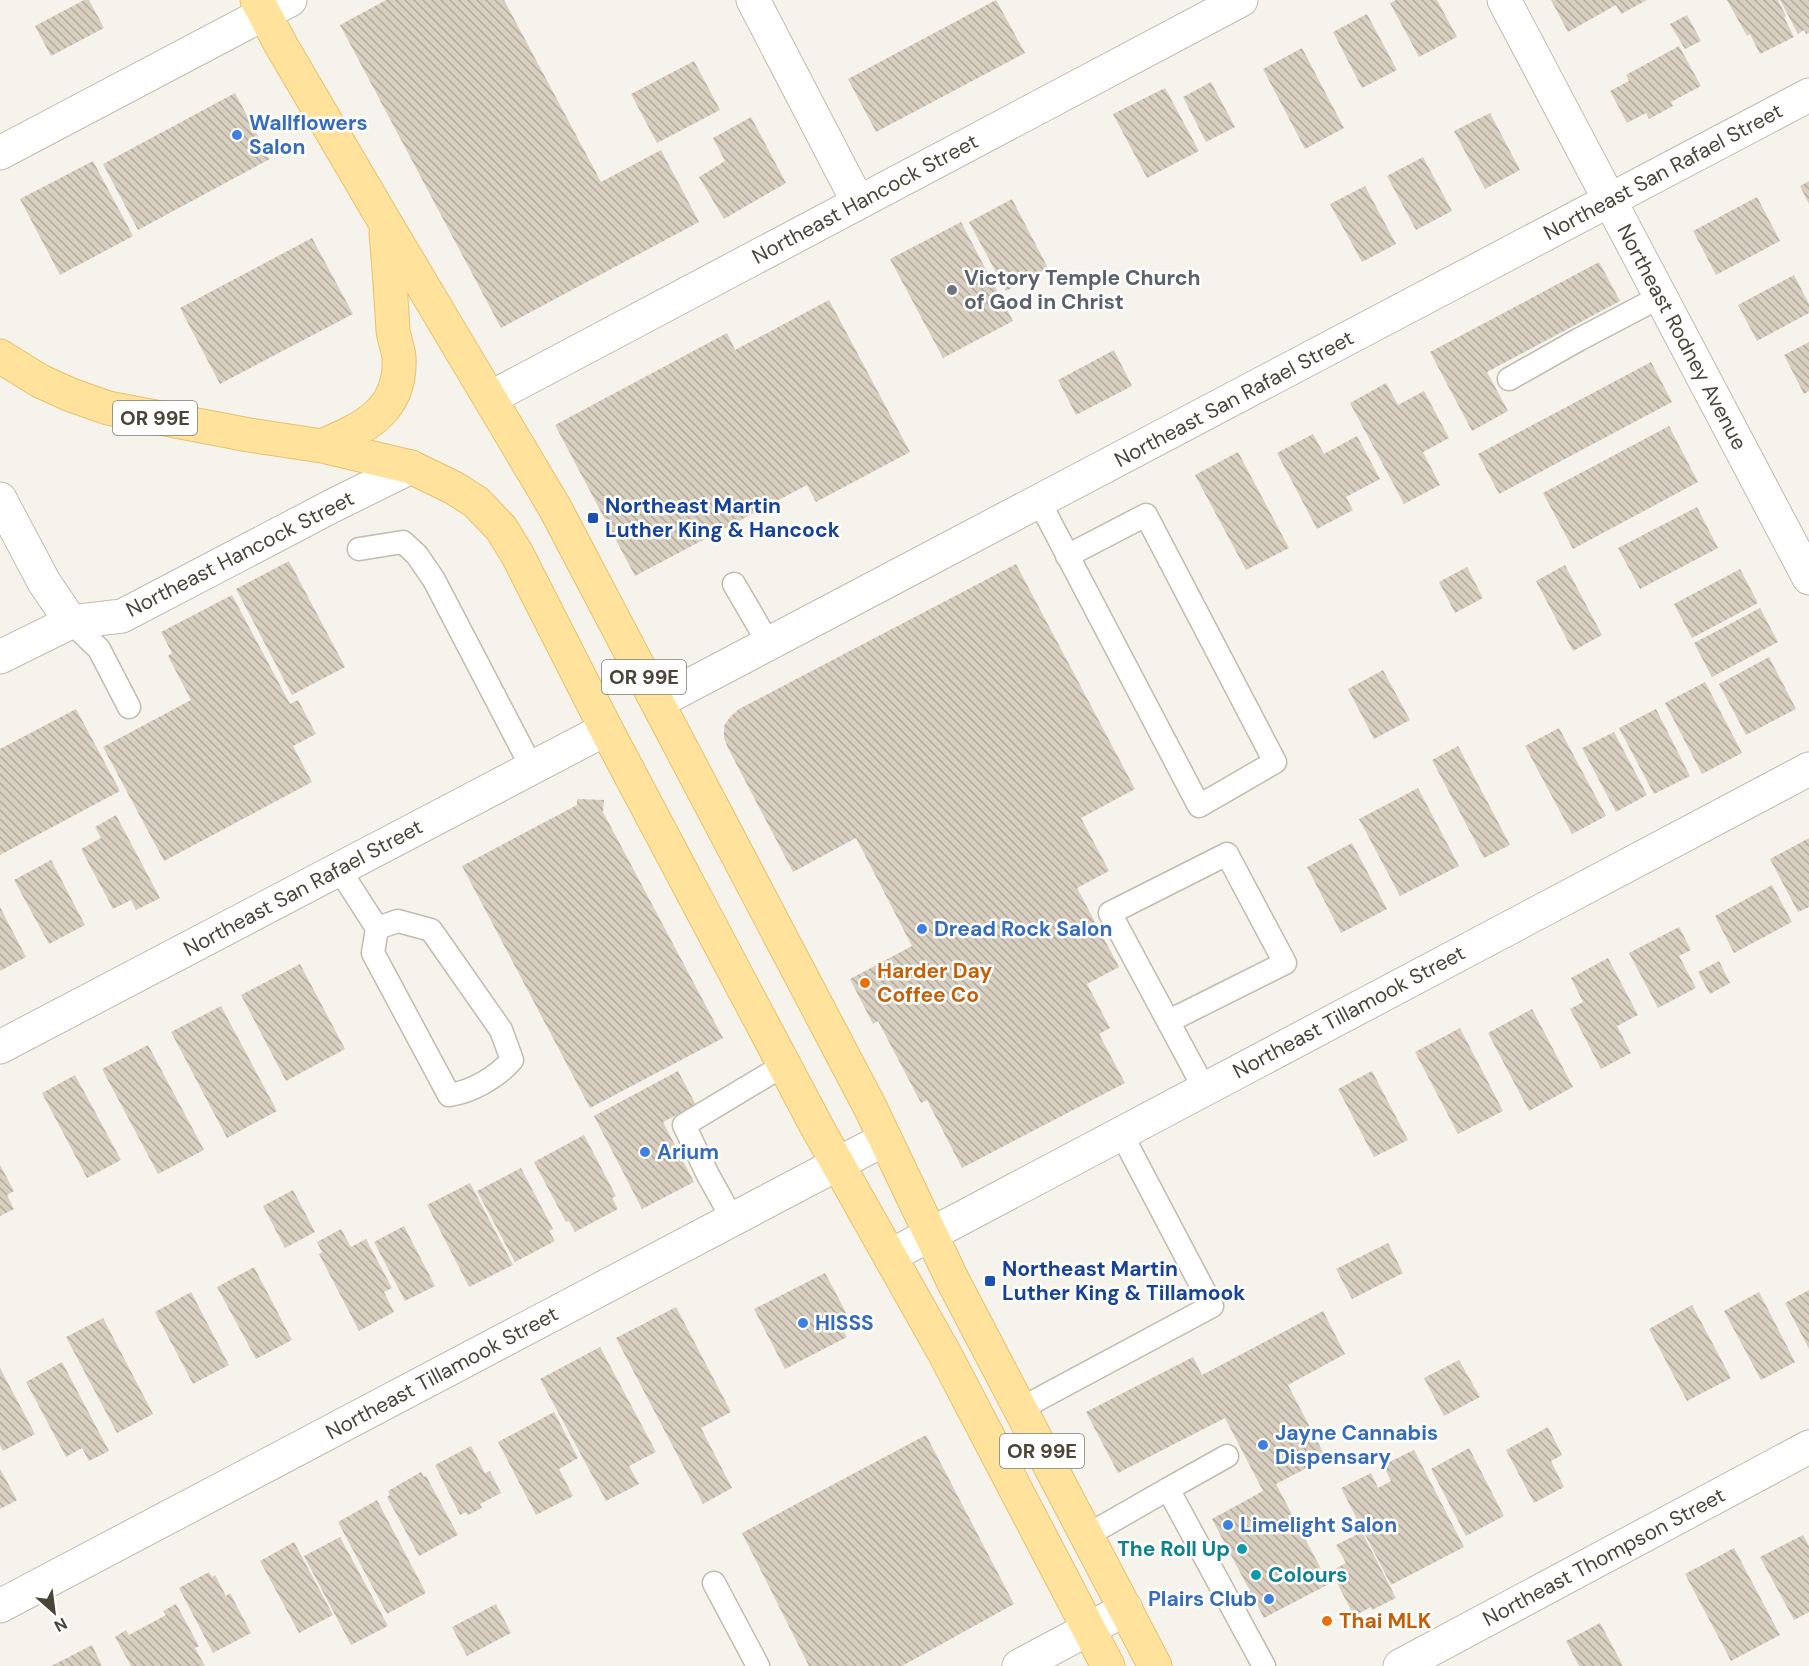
<svg xmlns="http://www.w3.org/2000/svg" width="1809" height="1666" font-family="'DM Sans',sans-serif">
  <style>
    .building { fill: url(#building-back-hatch) }
    .lines { fill: none; stroke-linecap: round; stroke-linejoin: round }
    .service-casing { stroke: #c2bbae; stroke-width: 25 }
    .minor-casing { stroke: #c2bbae; stroke-width: 35 }
    .primary-casing { stroke: #e6c16a; stroke-width: 35 }
    .service { stroke: #fff; stroke-width: 22 }
    .minor { stroke: #fff; stroke-width: 33 }
    .primary { stroke: #ffe39c; stroke-width: 33 }
    .shop-dot { fill: #3f7fe0; stroke: #fff; stroke-width: 2 }
    .worship-dot { fill: #6b7280; stroke: #fff; stroke-width: 2 }
    .transit-dot { fill: #1a4fb4; stroke: #fff; stroke-width: 2 }
    .food-dot { fill: #e8710a; stroke: #fff; stroke-width: 2 }
    .culture-dot { fill: #0f9aa8; stroke: #fff; stroke-width: 2 }
    .labels { text-anchor: middle; stroke-width: 5; stroke-linejoin: round; paint-order: stroke }
    .shield { fill: #fff; stroke: #817c74; stroke-width: 1.5 }
    .shield-label { font-size: 20px; font-weight: bold; fill: #4b4439 }
    .shop-label { font-size: 21px; font-weight: bold; fill: #366cbe; stroke: #fff; text-anchor: start }
    .street-label { font-size: 21px; fill: #4b4439; stroke: #fff }
    .worship-label { font-size: 21px; font-weight: bold; fill: #5b616d; stroke: #fff; text-anchor: start }
    .transit-label { font-size: 21px; font-weight: bold; fill: #164399; stroke: #fff; text-anchor: start }
    .food-label { font-size: 21px; font-weight: bold; fill: #c56008; stroke: #fff; text-anchor: start }
    .culture-label { font-size: 21px; font-weight: bold; fill: #0d838f; stroke: #fff; text-anchor: end }
  </style>
  <defs>
    <pattern id="building-back-hatch" width="6" height="6" patternUnits="userSpaceOnUse" patternTransform="scale(1.5)"><rect width="6" height="6" fill="#d8cfc1"/><path d="M-1 5l2 2M0 0l6 6M5-1l2 2" fill="none" stroke="#b1aa9e"/></pattern>
  </defs>
  <rect width="100%" height="100%" fill="#f6f3ec"/>
  <path class="building" d="M84,0H89L104,28L51,56L35,26Z
    M386,0H504L601,182L661,150L699,222L501,328L340,25Z
    M996,0L1025,53L876,132L848,79Z
    M1396,0H1437L1457,37L1419,57L1390,3Z
    M1551,0H1647L1621,14L1616,5L1568,32Z
    M1727,0H1778L1786,16L1784,17L1794,37L1760,54L1750,34L1747,36Z
    M1780,0H1809V33L1806,34L1804,30L1798,34Z
    M1367,14L1397,70L1362,88L1333,32Z
    M1687,15L1701,41L1685,49L1670,24Z
    M1679,46L1701,86L1671,102L1673,106L1649,119L1646,113L1627,123L1610,91L1629,81L1626,75Z
    M1302,48L1344,128L1305,149L1263,69Z
    M694,61L720,110L657,143L631,94Z
    M1211,82L1235,127L1206,142L1183,97Z
    M1165,88L1199,151L1147,178L1113,114Z
    M235,93L270,159L138,230L103,164Z
    M1490,113L1520,170L1485,189L1454,131Z
    M751,117L786,183L724,219L699,177L725,161L713,138Z
    M1423,157L1452,211L1416,230L1387,176Z
    M93,161L133,236L60,275L20,199Z
    M1809,181V204L1800,186Z
    M1365,186L1396,244L1362,262L1330,204Z
    M1757,197L1780,241L1716,275L1693,231Z
    M1012,199L1048,268L1006,291L969,222Z
    M961,222L1013,321L943,358L890,259Z
    M312,238L353,314L220,384L180,308Z
    M1599,262L1620,301L1487,372L1508,411L1472,431L1430,352Z
    M1794,275L1809,304V313L1757,341L1738,305Z
    M829,300L910,452L816,502L807,485L635,576L555,425L727,333L735,350Z
    M1809,342V391L1804,394L1784,355Z
    M1114,350L1132,386L1076,415L1058,380Z
    M1651,362L1672,402L1499,494L1478,454Z
    M1386,383L1398,405L1424,391L1449,438L1423,452L1440,485L1404,504L1350,403Z
    M1669,426L1698,482L1573,549L1543,493Z
    M1313,434L1324,454L1357,436L1380,479L1346,497L1353,510L1317,529L1277,453Z
    M1238,452L1289,548L1246,570L1195,475Z
    M1697,507L1718,548L1640,589L1618,548Z
    M289,561L345,667L292,695L236,589Z
    M1016,564L1135,789L1081,818L1109,871L1077,888L1119,967L1087,984L1110,1028L1099,1034L1125,1083L962,1168L927,1100L921,1103L878,1021L873,1024L850,979L912,946L856,838L793,872L728,748L724,738V726L730,717L739,709Z
    M1565,565L1602,635L1573,651L1536,581Z
    M1467,567L1483,598L1455,613L1439,582Z
    M1740,569L1758,603L1692,638L1674,604Z
    M232,595L290,704L298,700L316,734L293,746L312,782L164,861L103,747L191,700L168,656L172,653L161,632Z
    M1760,608L1778,642L1712,677L1694,643Z
    M1769,657L1796,709L1746,735L1719,684Z
    M1383,670L1410,720L1374,739L1348,689Z
    M1705,682L1742,753L1702,774L1665,703Z
    M76,709L120,791L0,855V749Z
    M1656,709L1690,776L1654,794L1619,728Z
    M1559,728L1606,816L1572,834L1525,746Z
    M1614,732L1647,795L1616,812L1582,748Z
    M1458,746L1510,845L1484,858L1432,760Z
    M1418,788L1459,866L1400,896L1359,819Z
    M577,799L604,800L603,812L723,1038L590,1108L462,866L577,805Z
    M116,815L160,898L136,910L131,900L113,909L81,849L101,838L95,827Z
    M1809,838V907L1798,912L1770,859Z
    M1352,843L1387,909L1341,933L1307,867Z
    M51,860L85,925L49,944L14,880Z
    M1772,885L1792,922L1734,953L1715,916Z
    M0,907L26,957L0,971Z
    M1679,927L1691,950L1679,956L1696,988L1658,1008L1629,953Z
    M1608,958L1638,1015L1617,1026L1631,1053L1601,1069L1570,1009L1583,1002L1571,978Z
    M1719,961L1730,983L1710,994L1698,972Z
    M300,964L345,1049L286,1081L241,995Z
    M221,1006L277,1111L227,1138L171,1032Z
    M1532,1009L1573,1087L1529,1111L1488,1033Z
    M1460,1028L1503,1111L1458,1134L1415,1052Z
    M148,1045L204,1150L158,1174L102,1069Z
    M678,1071L696,1105L663,1122L694,1182L642,1209L594,1116Z
    M1372,1071L1408,1140L1374,1157L1338,1089Z
    M75,1075L121,1160L87,1178L42,1093Z
    M584,1135L616,1196L612,1198L618,1209L575,1232L569,1221L566,1222L534,1162Z
    M0,1165L14,1191L7,1195L14,1209L0,1216Z
    M521,1168L553,1229L549,1231L555,1241L515,1262L477,1191Z
    M470,1183L513,1265L469,1287L427,1205Z
    M293,1190L315,1232L285,1248L263,1206Z
    M404,1226L435,1286L405,1301L374,1242Z
    M341,1229L351,1247L366,1239L392,1288L384,1292L394,1312L359,1331L319,1254L322,1252L317,1242Z
    M1388,1243L1403,1273L1352,1299L1336,1269Z
    M254,1267L292,1340L256,1359L217,1287Z
    M825,1273L850,1320L840,1325L847,1337L785,1369L754,1309Z
    M1809,1290V1349L1785,1303Z
    M191,1292L229,1365L193,1384L155,1312Z
    M1759,1292L1795,1362L1761,1380L1724,1311Z
    M1692,1305L1731,1378L1687,1401L1649,1329Z
    M676,1307L731,1412L701,1428L732,1488L703,1504L616,1338Z
    M1323,1311L1345,1354L1288,1385L1326,1458L1276,1484L1329,1584L1264,1618L1212,1519L1263,1491L1225,1418L1118,1473L1086,1412L1193,1357L1202,1375Z
    M103,1318L153,1414L117,1433L66,1337Z
    M600,1347L656,1452L629,1466L639,1484L606,1501L540,1379Z
    M1459,1360L1480,1397L1444,1416L1424,1378Z
    M62,1362L109,1451L89,1461L82,1448L66,1457L26,1382Z
    M0,1368L35,1434L3,1451L0,1445Z
    M554,1412L578,1458L559,1469L573,1496L536,1515L498,1442Z
    M1548,1427L1562,1455L1551,1461L1564,1487L1534,1503L1506,1450Z
    M926,1435L1014,1604L902,1666H809L742,1533Z
    M471,1446L485,1473L490,1471L501,1493L480,1504L482,1508L468,1515L466,1512L460,1515L435,1465Z
    M1469,1448L1504,1516L1466,1536L1431,1469Z
    M1414,1450L1464,1547L1391,1585L1341,1488L1371,1473L1378,1488L1391,1481L1383,1465Z
    M0,1469L17,1500L0,1509Z
    M421,1472L424,1477L426,1476L458,1535L419,1556L387,1497L390,1495L388,1491Z
    M377,1500L426,1593L387,1614L338,1522Z
    M1362,1532L1396,1598L1372,1610L1371,1607L1354,1616L1331,1571L1346,1563L1336,1545Z
    M1803,1535L1809,1546V1612L1794,1620L1760,1557Z
    M340,1537L388,1626L351,1645L304,1556Z
    M294,1542L333,1615L299,1633L260,1561Z
    M1734,1548L1780,1635L1731,1661L1685,1574Z
    M209,1572L212,1577L215,1575L226,1596L230,1593L251,1633L213,1653L179,1588Z
    M176,1604L199,1646L195,1648L205,1666H131L115,1637L126,1630L129,1635L166,1615L163,1611Z
    M496,1604L511,1633L467,1656L452,1627Z
    M1600,1623L1623,1666H1579L1566,1641Z
    M92,1645L102,1666H51L63,1660Z"/>
  <g class="lines">
    <defs>
      <path id="service" d="M1509,379L1578,340L1660,297
        M1039,501L1199,806L1275,762L1146,515L1067,556
        M359,549L403,542L417,555L434,580L532,768
        M734,584L769,644
        M71,622L99,649L129,707
        M339,869L377,928L373,953L449,1095C472,1092 497,1077 512,1060L501,1030L431,930L398,921L377,928
        M1169,1021L1285,963L1227,854L1110,913L1204,1088
        M733,1220L708,1175L684,1125L784,1065
        M1020,1409L1212,1306L1121,1133
        M1168,1489L1227,1456
        M1086,1536L1168,1489L1264,1666
        M714,1583L758,1666"/>
      <path id="minor" d="M753,0L858,202
        M1504,0L1809,578
        M0,153L290,0
        M490,398L1241,0
        M0,499L44,582L71,622
        M0,657L71,622L122,616L334,505L411,467
        M658,702L1809,95
        M0,1047L606,729
        M890,1256L1809,769
        M0,1606L885,1139
        M1019,1666L1126,1609
        M1400,1666L1809,1447"/>
      <path id="primary" d="M257,0L281,45L386,224L555,508L870,1107L953,1281L1155,1666
        M0,356L40,381L71,395L108,408L249,435L322,446L411,467L454,488L476,502L501,528L517,554L606,729L817,1127L946,1356L1108,1666
        M322,446C364,428 402,411 399,357C398,348 394,339 393,330C391,297 389,265 386,233"/>
    </defs>
    <use href="#service" class="service-casing"/>
    <use href="#minor" class="minor-casing"/>
    <use href="#primary" class="primary-casing"/>
    <use href="#service" class="service"/>
    <use href="#minor" class="minor"/>
    <use href="#primary" class="primary"/>
  </g>
  <g class="shop-dot">
    <circle cx="237" cy="135" r="6"/>
    <circle cx="922" cy="929" r="6"/>
    <circle cx="645" cy="1152" r="6"/>
    <circle cx="803" cy="1323" r="6"/>
    <circle cx="1263" cy="1445" r="6"/>
    <circle cx="1228" cy="1525" r="6"/>
    <circle cx="1269" cy="1599" r="6"/>
  </g>
  <circle class="worship-dot" cx="952" cy="290" r="6"/>
  <g class="transit-dot">
    <rect x="587" y="512" width="12" height="12" rx="3"/>
    <rect x="984" y="1275" width="12" height="12" rx="3"/>
  </g>
  <g class="food-dot">
    <circle cx="865" cy="983" r="6"/>
    <circle cx="1327" cy="1621" r="6"/>
  </g>
  <g class="culture-dot">
    <circle cx="1242" cy="1549" r="6"/>
    <circle cx="1256" cy="1575" r="6"/>
  </g>
  <g class="labels">
    <g class="shield">
      <rect x="113" y="401" width="84" height="34" rx="4.5"/>
      <rect x="602" y="660" width="84" height="34" rx="4.5"/>
      <rect x="1000" y="1434" width="84" height="34" rx="4.5"/>
    </g>
    <g class="shield-label">
      <text x="155" y="425">OR 99E</text>
      <text x="644" y="684">OR 99E</text>
      <text x="1042" y="1458">OR 99E</text>
    </g>
    <g class="shop-label">
      <text x="249" y="130">Wallflowers<tspan x="249" dy="24">Salon</tspan></text>
      <text x="934" y="936">Dread Rock Salon</text>
      <text x="657" y="1159">Arium</text>
      <text x="815" y="1330">HISSS</text>
      <text x="1275" y="1440">Jayne Cannabis<tspan x="1275" dy="24">Dispensary</tspan></text>
      <text x="1240" y="1532">Limelight Salon</text>
      <text x="1257" y="1606" text-anchor="end">Plairs Club</text>
    </g>
    <g class="street-label">
      <text transform="translate(1663 172) rotate(-28)" y="7">Northeast San Rafael Street</text>
      <text transform="translate(865 199) rotate(-28)" y="7">Northeast Hancock Street</text>
      <text transform="translate(1682 337) rotate(62)" y="7">Northeast Rodney Avenue</text>
      <text transform="translate(1234 399) rotate(-28)" y="7">Northeast San Rafael Street</text>
      <text transform="translate(240 554) rotate(-27)" y="7">Northeast Hancock Street</text>
      <text transform="translate(303 888) rotate(-28)" y="7">Northeast San Rafael Street</text>
      <text transform="translate(1349 1012) rotate(-28)" y="7">Northeast Tillamook Street</text>
      <text transform="translate(442 1373) rotate(-28)" y="7">Northeast Tillamook Street</text>
      <text transform="translate(1604 1557) rotate(-28)" y="7">Northeast Thompson Street</text>
    </g>
    <g class="worship-label">
      <text x="964" y="285">Victory Temple Church<tspan x="964" dy="24">of God in Christ</tspan></text>
    </g>
    <g class="transit-label">
      <text x="605" y="513">Northeast Martin<tspan x="605" dy="24">Luther King &amp; Hancock</tspan></text>
      <text x="1002" y="1276">Northeast Martin<tspan x="1002" dy="24">Luther King &amp; Tillamook</tspan></text>
    </g>
    <g class="food-label">
      <text x="877" y="978">Harder Day<tspan x="877" dy="24">Coffee Co</tspan></text>
      <text x="1339" y="1628">Thai MLK</text>
    </g>
    <g class="culture-label">
      <text x="1230" y="1556">The Roll Up</text>
      <text x="1268" y="1582" text-anchor="start">Colours</text>
    </g>
  </g>
  <g transform="translate(54 1612) rotate(152)" stroke="#ffffff" stroke-width="4.5" paint-order="stroke">
  <path d="M0-4.5L10 22L0 15L-10 22Z" fill="#4b4439"/>
  <text y="-9" font-size="16" font-weight="bold" text-anchor="middle" fill="#4b4439">N</text>
  </g>
</svg>
